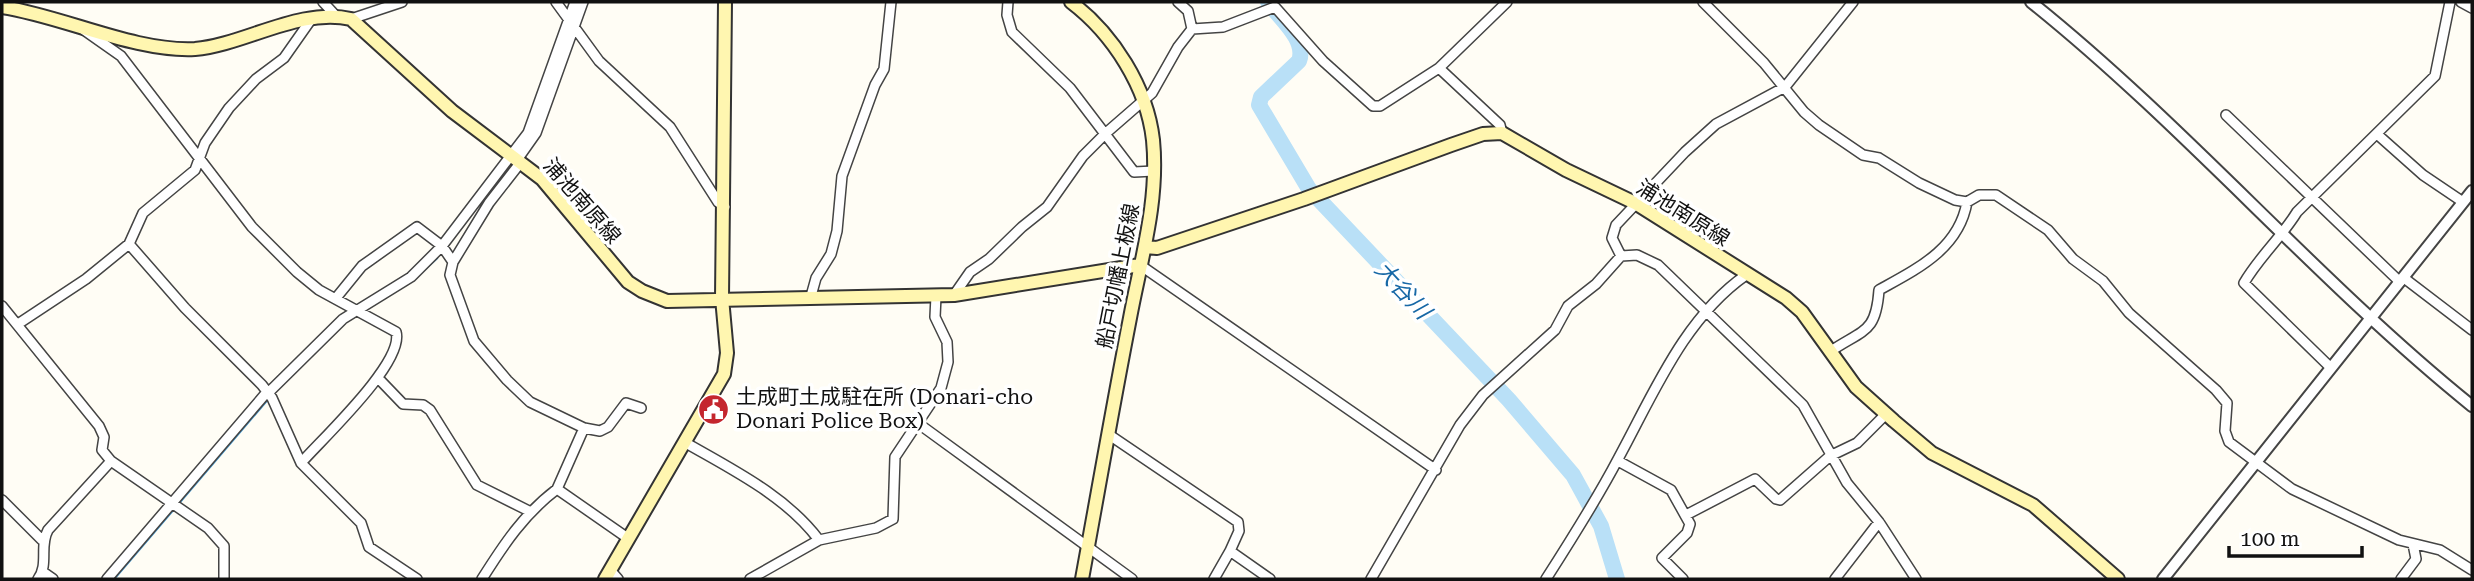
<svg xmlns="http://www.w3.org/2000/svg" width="2474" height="581" font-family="'Roboto Serif','Noto Sans JP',serif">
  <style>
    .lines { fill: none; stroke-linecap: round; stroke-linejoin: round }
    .stream { stroke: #3f96cf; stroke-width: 2.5 }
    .river { stroke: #b9e0f7; stroke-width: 16 }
    .minor-casing { stroke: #444; stroke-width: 12 }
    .tertiary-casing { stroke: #444; stroke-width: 14 }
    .secondary-casing { stroke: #333; stroke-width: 16 }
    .minor { stroke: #fff; stroke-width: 9 }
    .tertiary { stroke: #fff; stroke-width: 10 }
    .secondary { stroke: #fff6b0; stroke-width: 12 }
    .labels { text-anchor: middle; stroke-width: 7; stroke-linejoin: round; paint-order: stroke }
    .street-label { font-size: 21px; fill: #111; stroke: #fff }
    .poi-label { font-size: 21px; fill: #111; stroke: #fff; text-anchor: start }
    .water-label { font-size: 23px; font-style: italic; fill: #1768a6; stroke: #fff }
  </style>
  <rect width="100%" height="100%" fill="#fffdf5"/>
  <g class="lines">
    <path class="stream" d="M416,277L437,258
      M114,579L269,398"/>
    <path class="river" d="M1268,2C1280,19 1307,40 1299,61L1261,97L1259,105L1309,189L1509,400L1573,475L1601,526L1617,579"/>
    <defs>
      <path id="minor" d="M323,2L336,16
        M556,2L599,61L670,127L718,202L725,207
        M1008,2L1007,15L1012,32L1070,88L1134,172L1154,171
        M1178,2L1188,11L1192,29
        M1703,2L1764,63L1804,112L1819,125L1863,155L1879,158L1919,183L1955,200L1967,202L1979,195H1996L2048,230L2073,259L2103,281L2129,313L2216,390L2227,403L2225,431L2229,442L2292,489L2399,540L2440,550L2472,570
        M2461,2L2472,8
        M351,19L402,2
        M84,30L121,56L252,227L297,272L319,290L396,332C405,362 322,439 301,463
        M1439,68L1500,125L1502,133
        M2226,115L2400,282
        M2378,135L2423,175L2463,202
        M517,160L536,133L583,2
        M521,162L489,203L453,262L450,275L474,341L507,380L530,402L584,428L600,431L608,427L626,403L641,408
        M129,244L185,308L262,385L272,398L301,463L361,523L369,547L417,579
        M1621,256L1612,238L1616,225L1685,152L1716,124L1785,87L1853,2
        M1140,265L1436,470
        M2404,278L2472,330
        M954,295L970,272L989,259L1022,227L1047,207L1083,156L1106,133L1152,93L1178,47L1192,29L1223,27L1275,7L1323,61L1373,106H1380L1439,68L1507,2
        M811,296L816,278L831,254L837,231L842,176L875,85L884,69L891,2
        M336,298L362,266L417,227L442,246L453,262
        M2,306L99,426L104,437L102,450L111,461L208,528L224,546V579
        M18,324L86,279L129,244L143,213L195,170L205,143L229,108L256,79L284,58L310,21
        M1831,351C1864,329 1876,333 1879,290C1917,269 1959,249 1967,202
        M2330,367L2244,283C2259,257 2281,238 2297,212L2435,76L2450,2
        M378,378L403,404L423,405L430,410L477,485L529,511
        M268,393L343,319L411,277L442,246L528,133L575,2
        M919,424L1132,579
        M1108,434L1238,522L1239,531L1230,551L1270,579
        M686,443C733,470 786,496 819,540
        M1618,461L1671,490L1690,524L1687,533L1662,558L1683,579
        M557,489L584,428
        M2,500L42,540
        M1686,515L1755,479L1776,499L1780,500L1830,456L1857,443L1886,414
        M611,571L618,579
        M43,572L53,579
        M38,579C49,564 39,546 48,530L111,461
        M107,579L267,392
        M482,579C504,544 524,514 557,489L629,539
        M750,579L819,540L876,528L893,519L895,457L941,388L948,362L947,342L935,317L936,296
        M1214,579L1230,551
        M1371,579L1460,425L1483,395L1555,330L1568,306L1596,284L1621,256L1637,255L1658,265L1803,405L1847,483L1879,522L1916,579
        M1546,579C1571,540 1596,501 1618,459C1653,395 1684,318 1746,275
        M1835,579L1879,522
        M2401,579L2416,559L2413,544"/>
      <path id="tertiary" d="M2031,2C2187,127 2317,281 2472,406
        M2163,579L2472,191"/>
      <path id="secondary" d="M1071,2C1113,34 1147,87 1153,140C1159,201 1141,259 1130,318C1113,405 1098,492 1082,579
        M2,7C63,16 134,52 195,49C244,45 300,7 351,19L452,111L542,179L628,282L642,291L667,301L954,295L1140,265
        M1145,247L1157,248L1304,199L1451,145L1483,134L1502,133L1566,170L1635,203L1786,298L1802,312L1856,387L1894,421L1932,453L2033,505L2118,579
        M605,579L724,374L727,353L722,298L725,2"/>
    </defs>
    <use href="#minor" class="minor-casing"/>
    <use href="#tertiary" class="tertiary-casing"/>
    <use href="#secondary" class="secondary-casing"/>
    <use href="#minor" class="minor"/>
    <use href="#tertiary" class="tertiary"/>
    <use href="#secondary" class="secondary"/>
  </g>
  <defs>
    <symbol id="civic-disc" viewBox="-11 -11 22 22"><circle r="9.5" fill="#c4262e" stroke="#fff"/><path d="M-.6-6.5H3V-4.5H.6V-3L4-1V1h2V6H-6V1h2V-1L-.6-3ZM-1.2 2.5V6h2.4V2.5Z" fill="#fff"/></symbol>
  </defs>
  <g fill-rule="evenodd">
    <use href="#civic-disc" x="696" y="392" width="35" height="35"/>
  </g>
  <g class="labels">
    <g class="street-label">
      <text transform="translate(582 201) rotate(49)" y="7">浦池南原線</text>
      <text transform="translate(1683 213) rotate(32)" y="7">浦池南原線</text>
      <text transform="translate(1118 276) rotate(-79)" y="7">船戸切幡上板線</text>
    </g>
    <g class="poi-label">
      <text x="736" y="404">土成町土成駐在所 (Donari-cho<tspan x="736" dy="24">Donari Police Box)</tspan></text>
    </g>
    <g class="water-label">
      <text transform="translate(1403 290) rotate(47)" y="8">大谷川</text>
    </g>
  </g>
  <rect width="2474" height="581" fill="none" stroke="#111111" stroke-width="7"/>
  <path d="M2229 546v10h133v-10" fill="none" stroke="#111111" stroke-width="3.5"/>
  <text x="2240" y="546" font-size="21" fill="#111111" stroke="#ffffff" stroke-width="5" paint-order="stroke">100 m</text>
</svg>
